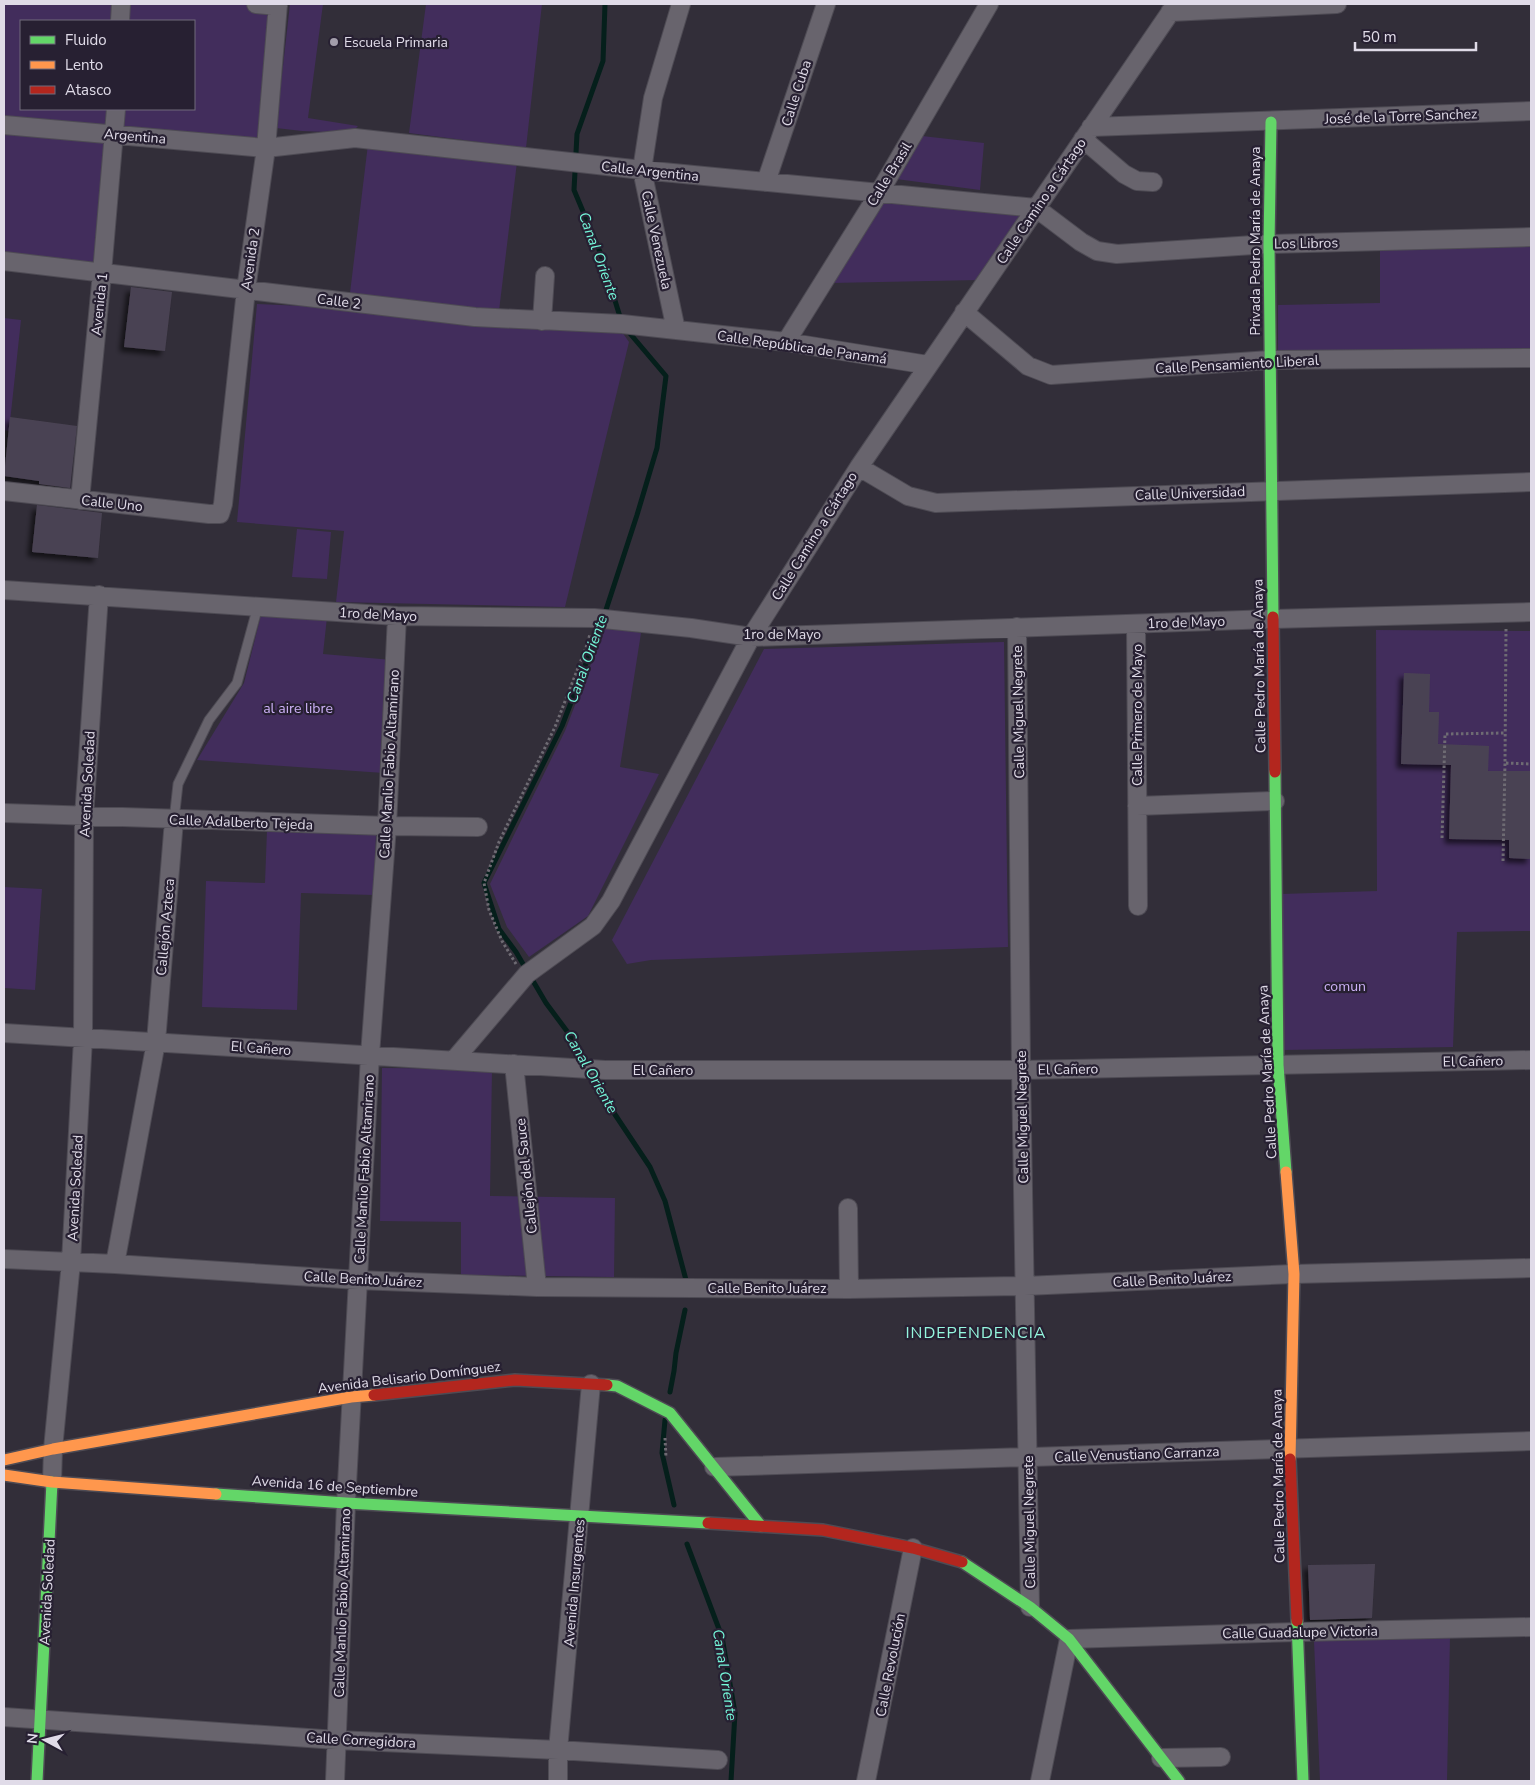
<svg xmlns="http://www.w3.org/2000/svg" width="1535" height="1785" font-family="'Nunito Sans',sans-serif">
  <style>
    .green { fill: #422d5c; fill-rule: evenodd }
    .lines { fill: none; stroke-linecap: round; stroke-linejoin: round }
    .stream { stroke: #051f1b; stroke-width: 5 }
    .building { fill: #4a4353; filter: url(#shadow) }
    .lane-casing { stroke: #4e4b54; stroke-width: 11 }
    .street-casing { stroke: #4e4b54; stroke-width: 20 }
    .fast-casing { stroke: #4e4b54; stroke-width: 14 }
    .slow-casing { stroke: #4e4b54; stroke-width: 14 }
    .jam-casing { stroke: #4e4b54; stroke-width: 14 }
    .path { stroke: #6e6b73; stroke-width: 3; stroke-dasharray: 2.5 2.5; stroke-linecap: butt }
    .lane { stroke: #68646d; stroke-width: 9 }
    .street { stroke: #68646d; stroke-width: 18 }
    .fast { stroke: #63d668; stroke-width: 11 }
    .slow { stroke: #ff974d; stroke-width: 11 }
    .jam { stroke: #b3261e; stroke-width: 11 }
    .poi-dot { fill: #a39eab; stroke: #272032; stroke-width: 2 }
    .labels { text-anchor: middle; stroke-width: 4.5; stroke-linejoin: round; paint-order: stroke }
    .poi-label { font-size: 14px; fill: #e0dbe8; stroke: #272032; text-anchor: start }
    .street-label { font-size: 14px; fill: #e0dbe8; stroke: #272032 }
    .park-label { font-size: 14px; fill: #ccb1f6; stroke: #272032 }
    .water-label { font-size: 15px; font-style: italic; fill: #74f7d9; stroke: #272032 }
    .quarter-label { font-size: 16px; letter-spacing: 1px; fill: #95f7df; stroke: #272032 }
  </style>
  <defs>
    <filter id="shadow"><feDropShadow dx="-4.5" dy="4.5" stdDeviation="2.5" flood-color="#0009"/></filter>
  </defs>
  <rect width="100%" height="100%" fill="#322e39"/>
  <path class="green" d="M4,4H275L262,145L4,121ZM21,21H194V109H21Z
    M290,4H323L308,118L358,126L351,133L302,131L276,128Z
    M426,4H542L526,148L409,133Z
    M4,129L106,140L93,264L4,255Z
    M922,136L984,143L980,190L896,179Z
    M368,144L517,162L499,311L350,293Z
    M881,198L1026,213L979,280L831,283Z
    M1531,244V353L1278,352V305L1380,303V248Z
    M257,304L418,311L610,315L629,342L565,607L336,602L344,531L237,522Z
    M4,318L21,320L9,431L4,430Z
    M297,529L331,532L327,579L292,577Z
    M262,611L327,617L323,654L392,660L384,773L197,760L244,683Z
    M606,625L641,633L620,767L659,774L588,916L529,957L507,927L490,884L565,731Z
    M1376,630L1531,631V931L1457,932L1453,1047L1284,1050L1281,894L1377,891Z
    M1004,642L1008,947L651,960L627,964L612,940L764,649Z
    M267,830L376,833L374,895L301,893L297,1010L202,1007L206,881L265,883Z
    M4,887L42,889L35,990L4,988Z
    M382,1068L492,1069L490,1196L615,1198L614,1277L461,1275V1222L380,1221Z
    M1450,1637L1447,1781H1320L1314,1641Z"/>
  <g class="lines">
    <path class="stream" d="M605,4L603,61L577,134L574,190L600,252L621,320
      M627,330L666,376L657,448L637,515L603,619L562,726L484,883L499,929L516,952L546,1003L578,1046L594,1083L650,1167L665,1201L686,1280
      M670,1392L674,1371L676,1353L685,1310
      M665,1420L662,1453L674,1505
      M687,1544L722,1637L735,1713L731,1781"/>
  </g>
  <path class="building" d="M131,287L172,292L165,351L124,347Z
    M10,417L77,426L70,488L39,484V481L4,476Z
    M37,505L102,513L98,558L32,552Z
    M1404,673L1430,674L1429,712H1439L1438,744L1489,746L1488,771H1531V859L1509,858V840L1449,839L1451,765L1401,764Z
    M1375,1564L1372,1618L1310,1620L1308,1565Z"/>
  <g class="lines">
    <defs>
      <path id="lane" d="M174,820L178,784L209,720L237,683L258,606"/>
      <path id="street" d="M256,4L278,6
        M1170,12L1337,4
        M120,21L121,4
        M4,125L266,148L355,138L642,170L1036,208L1081,242L1097,251L1117,254L1269,244L1531,237
        M1091,127L1531,111
        M1083,139L1124,174L1137,181L1153,182
        M766,182L826,4
        M4,261L475,317L622,324L786,342L928,365
        M964,312L1028,366L1051,375L1270,360L1531,358
        M542,321L545,276
        M676,330L642,170L653,98L681,4
        M786,342L879,193L989,4
        M859,467L908,496L936,503L1531,482
        M4,491L209,514H220L223,504L246,290L266,148L278,4
        M80,500L102,273L116,109
        M4,590L397,616L594,618L691,628L751,637L1273,619L1531,612
        M1136,624L1138,906
        M1017,627L1021,1070L1030,1607
        M1137,806L1275,801
        M4,813L387,826L478,827
        M4,1033L605,1070H1021L1531,1060
        M454,1060L527,974L593,926L611,901L751,637L859,467L1176,4
        M514,1064L537,1287
        M848,1208L849,1289
        M4,1259L115,1264L358,1280L537,1287L849,1289L1025,1286L1294,1274L1531,1268
        M115,1264L156,1042L174,820
        M714,1467L1531,1441
        M52,1482L53,1449L71,1262L83,1038L84,817L99,595
        M4,1717L337,1740L558,1750L718,1760
        M1161,1758L1221,1757
        M335,1781L346,1503L370,1055L387,826L397,616
        M558,1781V1750L591,1384
        M866,1781L913,1548
        M1040,1781L1069,1639L1298,1632L1531,1627"/>
      <path id="fast" d="M1271,122L1269,244L1273,617
        M1275,772L1278,1065L1286,1172
        M607,1385L617,1386L670,1413L761,1526
        M216,1494L346,1503L708,1523
        M962,1562L1030,1607L1069,1639L1179,1781
        M1297,1621L1303,1781
        M37,1781L52,1482"/>
      <path id="slow" d="M1286,1172L1294,1274L1290,1459
        M4,1460L53,1449L351,1397L374,1395
        M4,1475L52,1482L216,1494"/>
      <path id="jam" d="M1273,617L1275,772
        M374,1395L515,1380L607,1385
        M1290,1459L1297,1621
        M708,1523L823,1530L913,1548L962,1562"/>
    </defs>
    <use href="#lane" class="lane-casing"/>
    <use href="#street" class="street-casing"/>
    <use href="#fast" class="fast-casing"/>
    <use href="#slow" class="slow-casing"/>
    <use href="#jam" class="jam-casing"/>
    <path class="path" d="M1506,629L1505,763L1531,764
      M1442,838L1445,734L1505,733
      M1503,861L1505,763
      M516,964L502,941L489,910L484,883L499,842L555,727L587,645L590,634
      M665,1438L666,1458"/>
    <use href="#lane" class="lane"/>
    <use href="#street" class="street"/>
    <use href="#fast" class="fast"/>
    <use href="#slow" class="slow"/>
    <use href="#jam" class="jam"/>
  </g>
  <circle class="poi-dot" cx="334" cy="42" r="5"/>
  <g class="labels">
    <g class="poi-label">
      <text x="344" y="47">Escuela Primaria</text>
    </g>
    <g class="street-label">
      <text transform="translate(796 93) rotate(-72)" y="5">Calle Cuba</text>
      <text transform="translate(1401 116) rotate(-2)" y="5">José de la Torre Sanchez</text>
      <text transform="translate(135 136) rotate(5)" y="5">Argentina</text>
      <text transform="translate(650 171) rotate(6)" y="5">Calle Argentina</text>
      <text transform="translate(889 174) rotate(-59)" y="5">Calle Brasil</text>
      <text transform="translate(1041 201) rotate(-56)" y="5">Calle Camino a Cártago</text>
      <text transform="translate(657 240) rotate(78)" y="5">Calle Venezuela</text>
      <text transform="translate(1255 241) rotate(-90)" y="5">Privada Pedro María de Anaya</text>
      <text transform="translate(1306 243) rotate(-1)" y="5">Los Libros</text>
      <text transform="translate(250 259) rotate(-82)" y="5">Avenida 2</text>
      <text transform="translate(339 301) rotate(7)" y="5">Calle 2</text>
      <text transform="translate(99 304) rotate(-84)" y="5">Avenida 1</text>
      <text transform="translate(802 347) rotate(8)" y="5">Calle República de Panamá</text>
      <text transform="translate(1237 364) rotate(-3)" y="5">Calle Pensamiento Liberal</text>
      <text transform="translate(1190 493) rotate(-2)" y="5">Calle Universidad</text>
      <text transform="translate(112 503) rotate(6)" y="5">Calle Uno</text>
      <text transform="translate(814 536) rotate(-58)" y="5">Calle Camino a Cártago</text>
      <text transform="translate(378 614) rotate(3)" y="5">1ro de Mayo</text>
      <text transform="translate(1186 622) rotate(-2)" y="5">1ro de Mayo</text>
      <text x="782" y="639">1ro de Mayo</text>
      <text transform="translate(1259 666) rotate(-91)" y="5">Calle Pedro María de Anaya</text>
      <text transform="translate(1018 712) rotate(-91)" y="5">Calle Miguel Negrete</text>
      <text transform="translate(1137 715) rotate(-90)" y="5">Calle Primero de Mayo</text>
      <text transform="translate(389 764) rotate(-87)" y="5">Calle Manlio Fabio Altamirano</text>
      <text transform="translate(87 784) rotate(-87)" y="5">Avenida Soledad</text>
      <text transform="translate(241 822) rotate(2)" y="5">Calle Adalberto Tejeda</text>
      <text transform="translate(165 927) rotate(-85)" y="5">Callejón Azteca</text>
      <text transform="translate(261 1048) rotate(4)" y="5">El Cañero</text>
      <text transform="translate(1473 1061) rotate(-1)" y="5">El Cañero</text>
      <text transform="translate(1068 1069) rotate(-1)" y="5">El Cañero</text>
      <text x="663" y="1075">El Cañero</text>
      <text transform="translate(1267 1072) rotate(-93)" y="5">Calle Pedro María de Anaya</text>
      <text transform="translate(1022 1117) rotate(-91)" y="5">Calle Miguel Negrete</text>
      <text transform="translate(364 1169) rotate(-87)" y="5">Calle Manlio Fabio Altamirano</text>
      <text transform="translate(526 1176) rotate(-96)" y="5">Callejón del Sauce</text>
      <text transform="translate(75 1188) rotate(-87)" y="5">Avenida Soledad</text>
      <text transform="translate(363 1279) rotate(3)" y="5">Calle Benito Juárez</text>
      <text transform="translate(1172 1279) rotate(-3)" y="5">Calle Benito Juárez</text>
      <text x="767" y="1293">Calle Benito Juárez</text>
      <text transform="translate(409 1377) rotate(-7)" y="5">Avenida Belisario Domínguez</text>
      <text transform="translate(1137 1454) rotate(-2)" y="5">Calle Venustiano Carranza</text>
      <text transform="translate(1278 1476) rotate(-91)" y="5">Calle Pedro María de Anaya</text>
      <text transform="translate(335 1486) rotate(4)" y="5">Avenida 16 de Septiembre</text>
      <text transform="translate(1029 1522) rotate(-91)" y="5">Calle Miguel Negrete</text>
      <text transform="translate(574 1583) rotate(-85)" y="5">Avenida Insurgentes</text>
      <text transform="translate(47 1592) rotate(-87)" y="5">Avenida Soledad</text>
      <text transform="translate(342 1603) rotate(-88)" y="5">Calle Manlio Fabio Altamirano</text>
      <text transform="translate(1300 1632) rotate(-1)" y="5">Calle Guadalupe Victoria</text>
      <text transform="translate(890 1665) rotate(-79)" y="5">Calle Revolución</text>
      <text transform="translate(361 1740) rotate(3)" y="5">Calle Corregidora</text>
    </g>
    <g class="park-label">
      <text x="298" y="713">al aire libre</text>
      <text x="1345" y="991">comun</text>
    </g>
    <g class="water-label">
      <text transform="translate(599 256) rotate(70)" y="5">Canal Oriente</text>
      <text transform="translate(587 659) rotate(-70)" y="5">Canal Oriente</text>
      <text transform="translate(591 1072) rotate(60)" y="5">Canal Oriente</text>
      <text transform="translate(725 1675) rotate(81)" y="5">Canal Oriente</text>
    </g>
    <g class="quarter-label">
      <text x="976" y="1338">INDEPENDENCIA</text>
    </g>
  </g>
  <rect width="1535" height="1785" fill="none" stroke="#e0dbe8" stroke-width="10"/>
  <rect x="20" y="20" width="175" height="90" fill="#272032" stroke="#716b7b"/>
  <rect x="30" y="36" width="25" height="8" fill="#63d668" stroke="#716b7b"/>
  <text x="65" y="45" font-size="15" fill="#e0dbe8">Fluido</text>
  <rect x="30" y="61" width="25" height="8" fill="#ff974d" stroke="#716b7b"/>
  <text x="65" y="70" font-size="15" fill="#e0dbe8">Lento</text>
  <rect x="30" y="86" width="25" height="8" fill="#b3261e" stroke="#716b7b"/>
  <text x="65" y="95" font-size="15" fill="#e0dbe8">Atasco</text>
  <g transform="translate(45 1740) rotate(277)" stroke="#272032" stroke-width="4" paint-order="stroke">
  <path d="M0-4L9 19L0 12L-9 19Z" fill="#e0dbe8"/>
  <text y="-8" font-size="14" font-weight="bold" text-anchor="middle" fill="#e0dbe8">N</text>
  </g>
  <path d="M1355 42v8h121v-8" fill="none" stroke="#e0dbe8" stroke-width="2.5"/>
  <text x="1362" y="42" font-size="15" fill="#e0dbe8" stroke="#272032" stroke-width="4" paint-order="stroke">50 m</text>
</svg>
